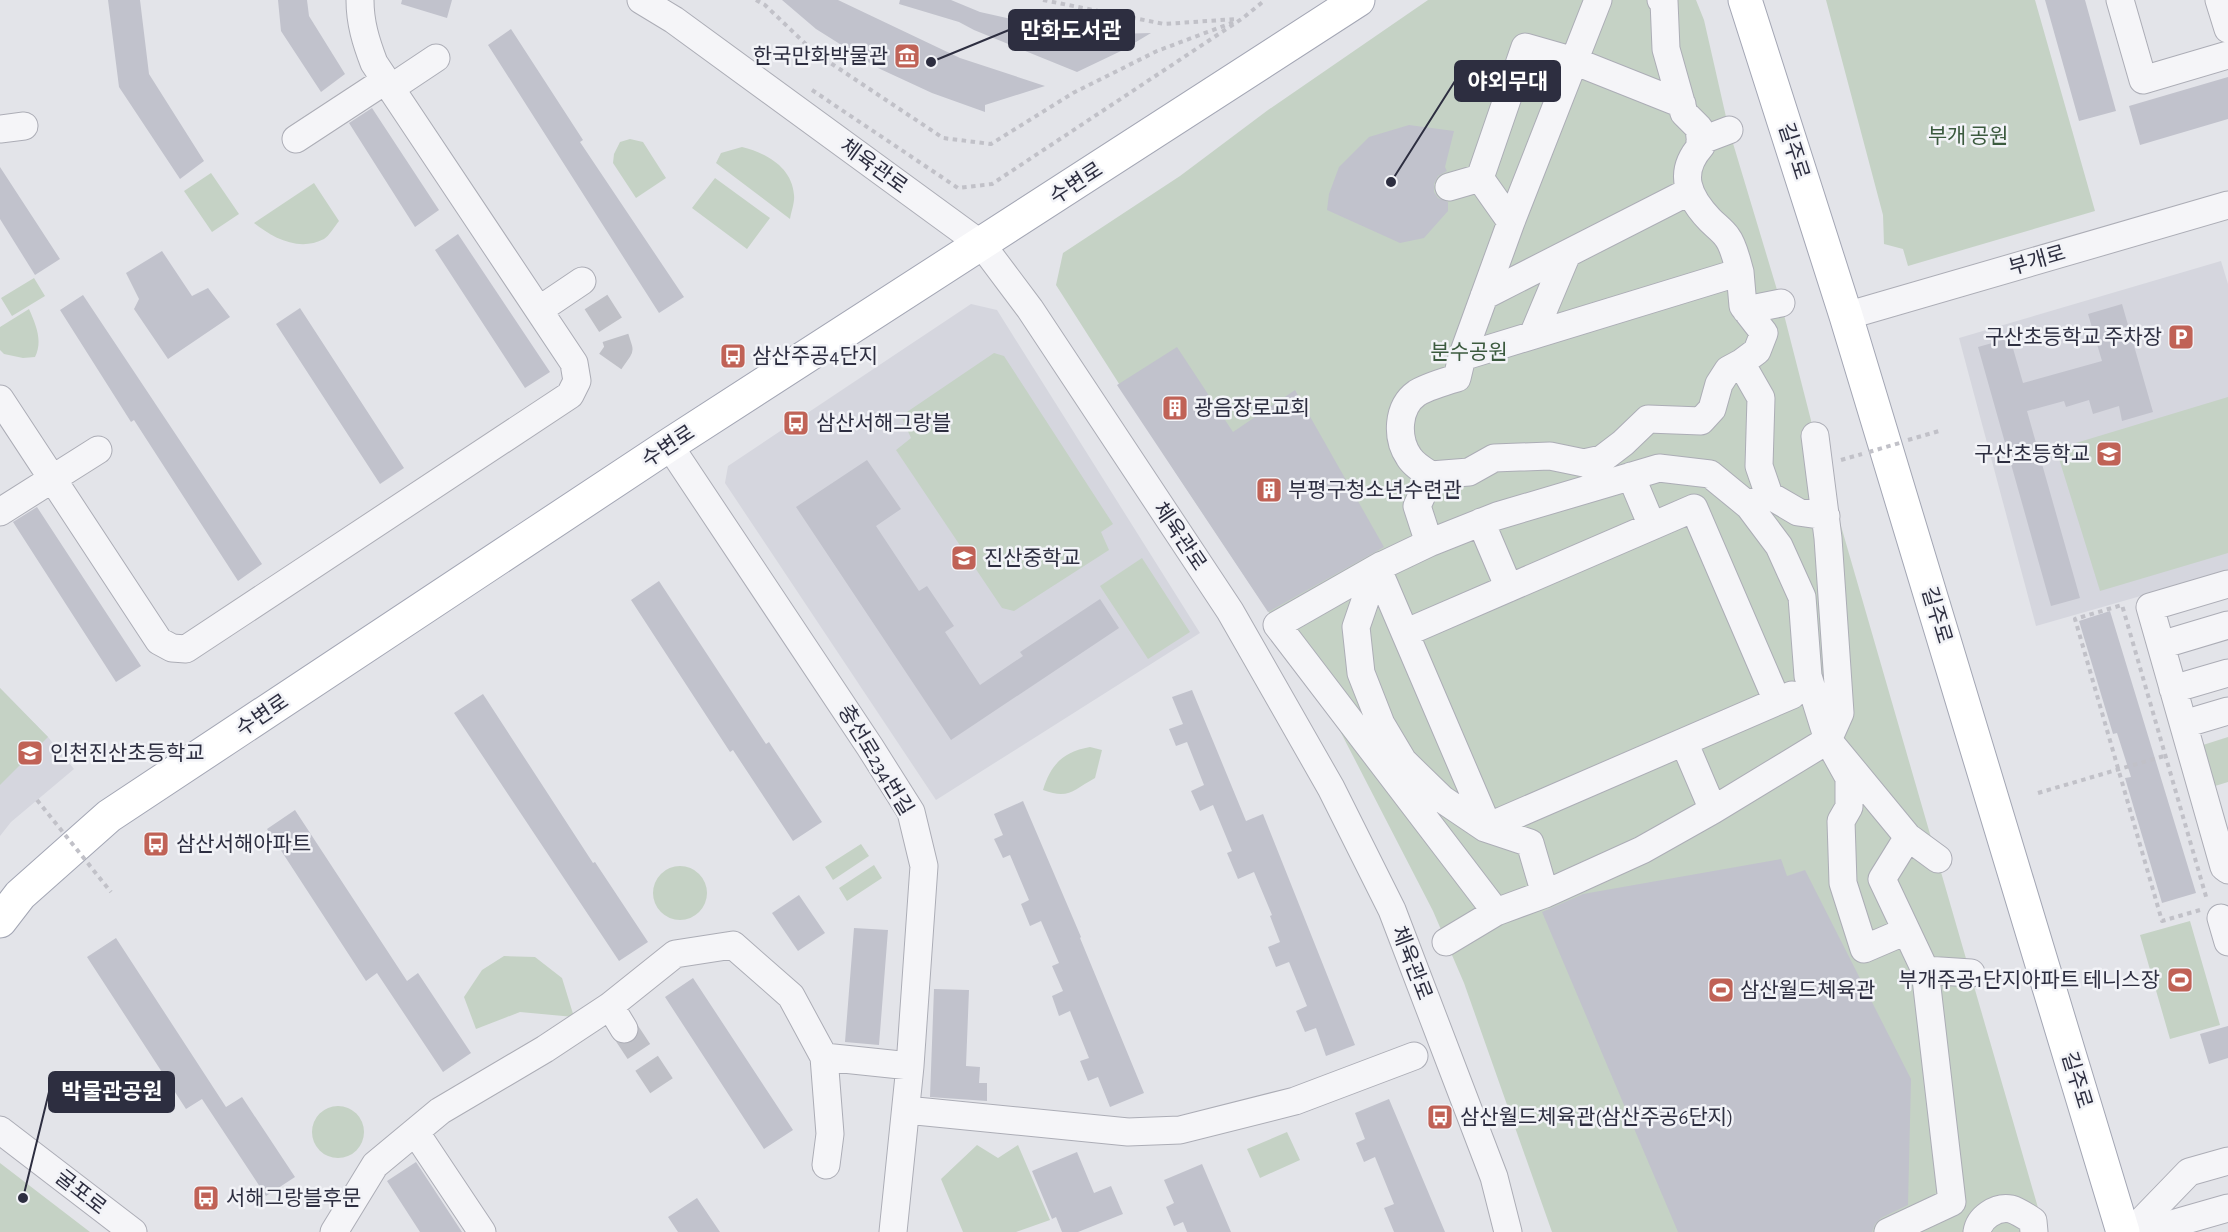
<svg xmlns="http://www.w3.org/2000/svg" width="2228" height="1232" font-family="'Alegreya Sans','Noto Sans KR',sans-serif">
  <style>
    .built { fill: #d5d6de }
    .green { fill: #c5d2c5 }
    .building { fill: #c1c2cc }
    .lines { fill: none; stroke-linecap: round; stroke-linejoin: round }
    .minor-tunnel { stroke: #bfc0c7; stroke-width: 27; stroke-dasharray: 27 14; stroke-linecap: butt }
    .minor-casing { stroke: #acadb6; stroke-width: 29 }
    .major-casing { stroke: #a3a6b4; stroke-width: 35 }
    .path { stroke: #c1c1c8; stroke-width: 4; stroke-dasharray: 4.5 4.5; stroke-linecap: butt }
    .minor { stroke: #f5f5f8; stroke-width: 27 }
    .major { stroke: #fff; stroke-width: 33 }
    .path-bridge { stroke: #c1c1c8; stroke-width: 4; stroke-dasharray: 4.5 4.5; stroke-linecap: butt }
    .labels { text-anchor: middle; stroke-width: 5; stroke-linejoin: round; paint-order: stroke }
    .poi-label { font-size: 21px; fill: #2d2e40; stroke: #f2f3f7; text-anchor: start }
    .park-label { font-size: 21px; fill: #3b5a3e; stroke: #f2f3f7 }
    .street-label { font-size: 21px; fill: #2d2e40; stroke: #f2f3f7 }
    .leader { fill: none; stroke: #2d2e40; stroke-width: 2 }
    .callout-dot { fill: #2d2e40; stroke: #f2f3f7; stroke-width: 2 }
    .callout { fill: #2d2e40; stroke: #2d2e40; stroke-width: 2 }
    .callout-label { font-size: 22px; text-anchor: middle; font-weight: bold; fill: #fff }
  </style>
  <rect width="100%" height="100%" fill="#e3e4e9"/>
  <path class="built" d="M2221,261L2228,284V571L2036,626L1959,338Z
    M971,304L997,310L1200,633L936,800L725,483L728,466Z
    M0,688L48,737L74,769L11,822L0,836Z"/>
  <path class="green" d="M1428,0H1696L1704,20L1729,130L1781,303L1815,436L2045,1232H1552L1464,983L1433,911L1305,663L1272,617L1174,470L1056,285L1063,253L1180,176L1268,110Z
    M1826,0H2035L2095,211L1908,266L1903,249L1884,244L1883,215Z
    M630,139L643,142L666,178L636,198L613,163L614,154L620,142Z
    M742,147C766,153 792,167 794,195C795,202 791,212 790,219L716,163L721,153Z
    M211,173L239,214L212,232L184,191Z
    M715,178L770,218L747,249L692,208Z
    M314,183L339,221C335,226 329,236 324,239C299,252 273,238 254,223Z
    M34,278L45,296L12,316L1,298Z
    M29,309C36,325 43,341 35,357L23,358L4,354L0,350V327Z
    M994,353L1004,356L1113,524L1101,532L1109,550L1014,611L1002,608L896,450L911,438L901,416Z
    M2228,397V553L2100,591L2056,449Z
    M1142,558L1190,632L1148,659L1100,586Z
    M0,688L48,737L0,785Z
    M2228,737V782L2215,786L2203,745Z
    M1090,747L1102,750L1095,778C1073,790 1069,800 1043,790C1051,764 1063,752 1090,747Z
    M861,844L869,856L833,880L825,867Z
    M874,865L882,878L847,901L839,888Z
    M653 893a27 27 0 1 1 54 0a27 27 0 1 1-54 0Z
    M2190,921L2220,1025L2170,1039L2140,935Z
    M504,956L535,957L562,978L574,1017L520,1012L476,1029L464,997L482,970Z
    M312 1132a26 26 0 1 1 52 0a26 26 0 1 1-52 0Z
    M1287,1132L1300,1160L1260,1178L1247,1149Z
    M977,1145L998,1158L1018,1145L1050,1220L1016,1232H963L941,1179Z
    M0,1163L90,1232H0Z"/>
  <path class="building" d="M108,0H140L149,74L204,161L180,179L119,87Z
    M278,0H307L309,16L345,74L321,92L281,31Z
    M402,0H452L447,18L401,4Z
    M782,0H838L960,58L1045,86L985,105V112L932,93L878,68L816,29Z
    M900,0H951L980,12L1061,30L1115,34L1151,33L1121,51L1077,72L974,30L959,22L899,4Z
    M2045,0H2085L2116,111L2079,121Z
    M511,29L583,140L580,142L684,297L659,313L488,45Z
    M2228,77V119L2140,145L2129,106Z
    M372,108L439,210L415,227L349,123Z
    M1409,125L1454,131L1445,167L1447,171L1438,176L1434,184V192L1438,198L1448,202V211L1424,238L1400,243L1327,210L1329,194L1339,167L1369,137Z
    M0,167L60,259L35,275L0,219Z
    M458,234L550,372L525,388L435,250Z
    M162,251L192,296L208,288L230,317L168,359L134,309L139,299L126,273Z
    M83,295L262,564L238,581L134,420L131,422L60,310Z
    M2122,304L2153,412L2122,421L2119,406L2093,414L2089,400L2066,407L2064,401L2027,411L2080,598L2051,606L1978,347L2010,338L2023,383L2102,361L2088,314Z
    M300,308L404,468L380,484L276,324Z
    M1177,347L1233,432L1295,390L1384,547L1268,612L1117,385Z
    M867,460L901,509L876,526L919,591L927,586L954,626L945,632L980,685L1023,656L1020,652L1100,599L1119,628L951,740L796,507Z
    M37,507L141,666L116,682L13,522Z
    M659,581L766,744L769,742L822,822L793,841L733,750L730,752L631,600Z
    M2110,611L2196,893L2162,903L2125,778L2131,777L2117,733L2113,734L2079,621Z
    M1192,690L1246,821L1263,814L1355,1045L1326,1056L1316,1028L1305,1032L1296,1011L1307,1006L1289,962L1276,967L1268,947L1280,942L1270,916L1272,915L1254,872L1238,879L1227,853L1232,851L1213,805L1200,811L1191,791L1204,785L1187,742L1176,746L1169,729L1183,724L1172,697Z
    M483,694L593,863L595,862L648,942L619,961L454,713Z
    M1023,801L1081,937L1080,938L1144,1093L1110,1107L1098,1077L1088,1081L1080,1061L1089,1058L1070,1011L1059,1016L1052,996L1063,991L1052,966L1059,963L1041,921L1030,926L1021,904L1029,900L1010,855L1003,858L994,839L1003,835L994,814Z
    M295,810L407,981L418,973L471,1053L443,1072L377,973L366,981L267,829Z
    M1781,859L1787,876L1805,870L1911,1079L1908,1205L1881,1218L1875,1224L1872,1232H1678L1542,912L1583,894Z
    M799,895L825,933L798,951L772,913Z
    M854,928L888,930L879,1045L845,1042Z
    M116,938L226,1107L242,1097L295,1177L266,1196L202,1099L186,1109L87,957Z
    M693,978L793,1130L764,1149L665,997Z
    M934,989L969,990L966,1066L980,1067L979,1083H987V1101L930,1097Z
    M2228,1026V1058L2209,1064L2200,1034Z
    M1389,1099L1445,1232H1394L1384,1208L1394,1204L1375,1157L1364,1162L1356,1143L1365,1139L1355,1113Z
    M1077,1152L1094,1193L1111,1186L1123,1214L1078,1232H1062L1056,1217L1052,1219L1032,1171Z
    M416,1162L462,1232H420L387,1181Z
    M1202,1164L1231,1232H1187L1183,1222L1174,1226L1166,1207L1174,1203L1164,1180Z
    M697,1198L720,1232H678L668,1217Z"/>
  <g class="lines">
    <path class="minor-tunnel" d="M596,302L612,327L619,349L605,369
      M624,1029L663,1088"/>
    <defs>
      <path id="minor" d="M641,0L674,20L982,245L1030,309L1230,611L1331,788L1392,910L1494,1177L1508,1232
        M1661,0L1664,1L1666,49L1684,113L1699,128L1701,146C1677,173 1688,197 1710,220C1716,226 1723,231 1727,237C1734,246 1737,262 1740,272
        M2120,0L2143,80L2228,55
        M2219,0L2228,29
        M391,88L436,58
        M0,129L24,126
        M296,139L386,80
        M1700,141L1729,130
        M1480,178L1525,47L1574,61L1682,104
        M1511,222L1598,0
        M1484,296L1690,191
        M539,310L582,281
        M1746,310L1781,303
        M1846,316L2228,205
        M1533,335L1567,254
        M1462,357L1740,272L1743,306L1764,333L1757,351L1741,363L1761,398L1759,466L1769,495
        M0,399L159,641L172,648L186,649L570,395L577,381L574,363L374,63C366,42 360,23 360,0
        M1815,436L1828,538L1840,713L1828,740
        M669,445L870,747L911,812L924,866L910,1066L893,1232
        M1431,475C1423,470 1414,465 1409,457C1396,438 1397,407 1417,393C1429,386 1443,382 1457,378L1462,357L1511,222L1480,178L1449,187
        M1631,476L1652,526
        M1755,502L1769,495L1798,512L1826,516
        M0,512L98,450
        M1481,522L1509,588
        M1429,543L1417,506L1431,475L1469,472L1494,458L1550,456L1584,463L1602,459L1623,443L1648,419L1701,421L1712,409L1719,384L1728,370L1741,363
        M1382,565L1277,625L1496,912
        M1379,572L1405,633
        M2228,584L2150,607L2224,867L2228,870
        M2161,645L2228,625
        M2173,689L2228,673
        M2184,724L2228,711
        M1684,742L1713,810
        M1488,827L1405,633L1694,508L1777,701
        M1485,828L1792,695
        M1545,894L1530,843L1485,828L1442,799L1403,761L1381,724L1361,673L1356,627L1368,592L1383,565L1429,543L1497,516L1659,468L1710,474L1749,506L1779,546L1802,597L1808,676L1828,740L1849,778V807L1841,821L1843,883L1864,949L1906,931
        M2221,918L2228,942
        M1446,942L1496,912L1545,894L1642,850L1713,810L1828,740L1908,837
        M1925,970L1971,973
        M610,1006L624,1029
        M824,1057L830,1134L826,1165
        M906,1110L1128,1132L1180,1130L1295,1101L1414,1056
        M0,1130L133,1232
        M416,1133L482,1232
        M334,1232L375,1165L440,1111L545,1049L610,1006L675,954L733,945L791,996L824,1057L910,1066
        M1888,1232L1952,1202L1925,970L1882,879L1908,837L1938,859
        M1977,1232C1979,1218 1996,1206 2011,1209C2018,1211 2027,1217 2033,1221L2034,1232
        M2131,1232L2189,1172L2228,1161
        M2144,1232L2228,1208"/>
      <path id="major" d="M1745,0L1846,316L2123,1232
        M0,921L20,895L109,816L669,445L1358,0"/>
    </defs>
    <use href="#minor" class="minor-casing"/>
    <use href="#major" class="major-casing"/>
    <path class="path" d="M756,0L765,5L814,52L943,138L991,144L1073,93L1157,51L1237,21
      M1043,0L1164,24L1236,19
      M812,90L958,188L992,184L1243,18L1265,0
      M1908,440L1939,431
      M1841,460L1862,454
      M2038,793L2164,756
      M2200,910L2162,921L2075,619L2122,605L2207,900"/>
    <use href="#minor" class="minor"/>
    <use href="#major" class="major"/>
    <path class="path-bridge" d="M1869,452L1903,442
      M37,800L111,892"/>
  </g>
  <defs>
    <symbol id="museum-square" viewBox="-11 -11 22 22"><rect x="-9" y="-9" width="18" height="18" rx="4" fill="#c06256" stroke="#f2f3f7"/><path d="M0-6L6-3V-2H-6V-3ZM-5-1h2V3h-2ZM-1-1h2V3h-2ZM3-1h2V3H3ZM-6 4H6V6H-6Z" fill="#fff"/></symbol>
    <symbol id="parking-square" viewBox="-11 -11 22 22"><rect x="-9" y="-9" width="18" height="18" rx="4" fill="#c06256" stroke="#f2f3f7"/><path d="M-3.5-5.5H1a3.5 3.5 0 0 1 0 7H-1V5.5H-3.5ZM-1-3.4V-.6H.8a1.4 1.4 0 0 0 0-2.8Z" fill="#fff"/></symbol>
    <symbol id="bus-square" viewBox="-11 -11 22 22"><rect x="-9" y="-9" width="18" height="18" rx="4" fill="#c06256" stroke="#f2f3f7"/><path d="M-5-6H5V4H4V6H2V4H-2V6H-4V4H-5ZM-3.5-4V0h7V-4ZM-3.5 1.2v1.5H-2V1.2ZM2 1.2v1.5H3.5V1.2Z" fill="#fff"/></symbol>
    <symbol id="building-square" viewBox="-11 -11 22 22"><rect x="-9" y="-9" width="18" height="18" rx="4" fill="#c06256" stroke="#f2f3f7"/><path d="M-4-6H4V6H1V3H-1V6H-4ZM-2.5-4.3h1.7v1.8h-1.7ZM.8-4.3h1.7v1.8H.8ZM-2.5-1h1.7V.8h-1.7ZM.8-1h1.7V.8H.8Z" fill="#fff"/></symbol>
    <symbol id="school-square" viewBox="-11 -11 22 22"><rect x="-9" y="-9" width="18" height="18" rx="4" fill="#c06256" stroke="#f2f3f7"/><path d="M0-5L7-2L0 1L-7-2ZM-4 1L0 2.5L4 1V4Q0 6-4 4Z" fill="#fff"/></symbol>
    <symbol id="stadium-square" viewBox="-11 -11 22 22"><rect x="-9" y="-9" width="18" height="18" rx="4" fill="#c06256" stroke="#f2f3f7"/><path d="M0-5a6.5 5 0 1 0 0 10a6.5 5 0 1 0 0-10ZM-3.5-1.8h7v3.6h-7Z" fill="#fff"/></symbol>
  </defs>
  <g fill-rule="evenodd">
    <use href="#museum-square" x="892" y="41" width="30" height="30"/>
    <use href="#parking-square" x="2166" y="322" width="30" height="30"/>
    <use href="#bus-square" x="718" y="341" width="30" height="30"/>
    <use href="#building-square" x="1160" y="393" width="30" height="30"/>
    <use href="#bus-square" x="781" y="408" width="30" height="30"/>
    <use href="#school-square" x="2094" y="439" width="30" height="30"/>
    <use href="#building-square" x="1254" y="475" width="30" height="30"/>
    <use href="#school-square" x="949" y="543" width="30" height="30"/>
    <use href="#school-square" x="15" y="738" width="30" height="30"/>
    <use href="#bus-square" x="141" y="829" width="30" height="30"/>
    <use href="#stadium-square" x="2165" y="965" width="30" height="30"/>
    <use href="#stadium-square" x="1706" y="975" width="30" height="30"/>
    <use href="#bus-square" x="1425" y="1102" width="30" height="30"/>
    <use href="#bus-square" x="191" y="1183" width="30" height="30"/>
  </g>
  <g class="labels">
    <g class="poi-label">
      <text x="888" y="63" text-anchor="end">한국만화박물관</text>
      <text x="2162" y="344" text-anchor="end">구산초등학교 주차장</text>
      <text x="752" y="363">삼산주공4단지</text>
      <text x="1194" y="415">광음장로교회</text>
      <text x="816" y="430">삼산서해그랑블</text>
      <text x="2090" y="461" text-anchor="end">구산초등학교</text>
      <text x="1288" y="497">부평구청소년수련관</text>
      <text x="984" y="565">진산중학교</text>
      <text x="50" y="760">인천진산초등학교</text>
      <text x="176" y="851">삼산서해아파트</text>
      <text x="2160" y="987" text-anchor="end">부개주공1단지아파트 테니스장</text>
      <text x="1740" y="997">삼산월드체육관</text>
      <text x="1460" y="1124">삼산월드체육관(삼산주공6단지)</text>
      <text x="226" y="1205">서해그랑블후문</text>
    </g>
    <g class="park-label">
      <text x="1968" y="143">부개 공원</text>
      <text x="1469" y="359">분수공원</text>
    </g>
    <g class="street-label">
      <text transform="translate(1794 151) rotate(72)" y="7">길주로</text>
      <text transform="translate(874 166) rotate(36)" y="7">체육관로</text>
      <text transform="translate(1076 183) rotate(-33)" y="7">수변로</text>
      <text transform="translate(2037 260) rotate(-16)" y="7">부개로</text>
      <text transform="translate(668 446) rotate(-33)" y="7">수변로</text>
      <text transform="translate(1180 536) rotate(56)" y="7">체육관로</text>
      <text transform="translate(1937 615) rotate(73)" y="7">길주로</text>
      <text transform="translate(262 715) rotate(-34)" y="7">수변로</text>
      <text transform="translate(876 760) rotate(59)" y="7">충선로234번길</text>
      <text transform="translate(1412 963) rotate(69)" y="7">체육관로</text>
      <text transform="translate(2077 1080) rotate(73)" y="7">길주로</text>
      <text transform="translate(81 1192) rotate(38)" y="7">굴포로</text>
    </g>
  </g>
  <path class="leader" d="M931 62L1009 30M1391 182L1455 81M23 1198L49 1092"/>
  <g class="callout-dot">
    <circle cx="931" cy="62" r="6"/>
    <circle cx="1391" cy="182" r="6"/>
    <circle cx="23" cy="1198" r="6"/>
  </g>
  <g class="callout">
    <rect x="1009" y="10" width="125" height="40" rx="6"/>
    <rect x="1455" y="61" width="105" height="40" rx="6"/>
    <rect x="49" y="1072" width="125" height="40" rx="6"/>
  </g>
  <g class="callout-label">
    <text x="1071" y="38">만화도서관</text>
    <text x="1508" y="89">야외무대</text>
    <text x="112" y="1099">박물관공원</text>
  </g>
</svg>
